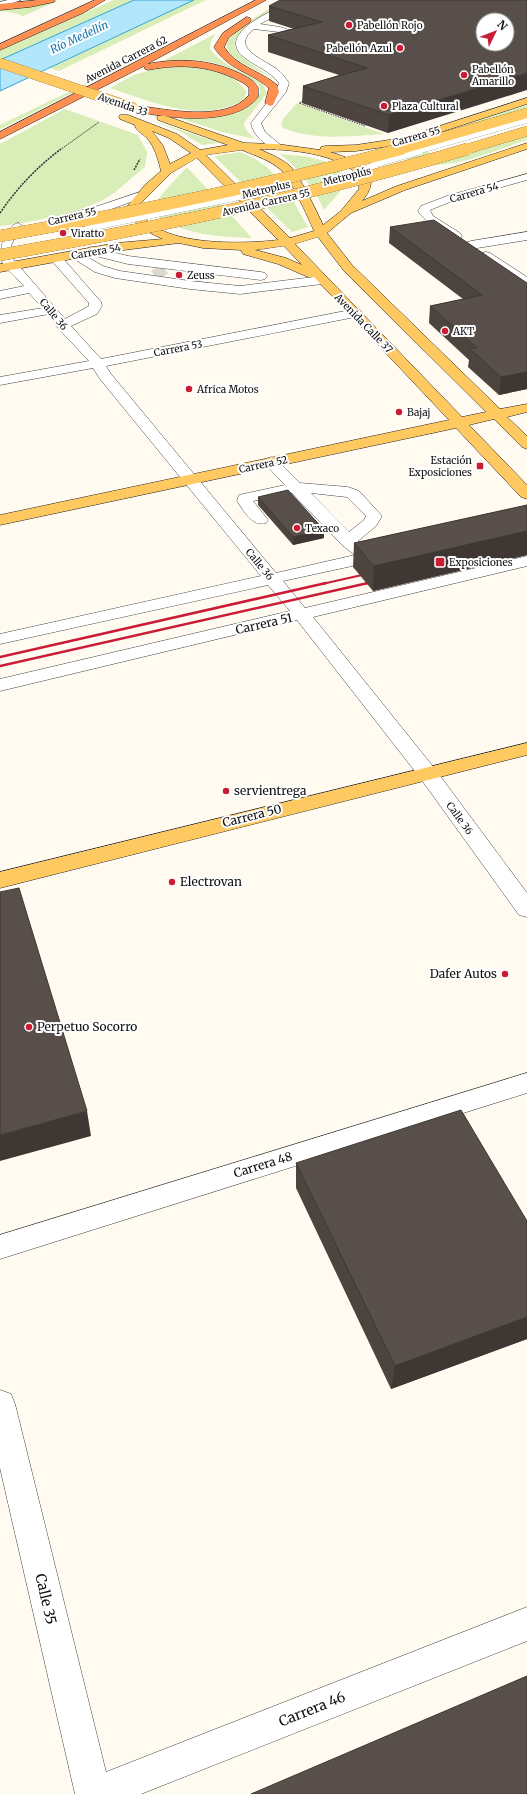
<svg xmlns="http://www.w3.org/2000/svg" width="527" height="1794" font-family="Merriweather,serif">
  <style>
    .green { fill: #d8edb7 }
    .water { fill: #b2e6fa; stroke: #33a5d7 }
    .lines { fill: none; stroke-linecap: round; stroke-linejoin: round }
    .minor-tunnel { stroke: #dbd8cf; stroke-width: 12; stroke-dasharray: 12 6; stroke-linecap: butt }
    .minor-casing { stroke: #424242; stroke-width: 1 }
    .major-casing { stroke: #202020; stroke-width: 1 }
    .highway-casing { stroke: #202020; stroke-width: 1 }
    .path-far1 { stroke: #313131; stroke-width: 1; stroke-dasharray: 1.5 1; stroke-linecap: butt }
    .path { stroke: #313131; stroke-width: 1.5; stroke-dasharray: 2 1; stroke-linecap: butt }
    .minor { fill: #fff; fill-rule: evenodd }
    .major { fill: #ffc961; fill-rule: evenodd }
    .highway { fill: #fe8f50; fill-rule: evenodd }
    .rail-far1 { stroke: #ca1c36; stroke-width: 2 }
    .rail { stroke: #ca1c36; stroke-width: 2.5 }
    .minor-bridge-far1-casing { stroke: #424242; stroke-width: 10; stroke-linecap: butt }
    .minor-bridge-casing { stroke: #424242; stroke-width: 12; stroke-linecap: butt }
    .major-bridge-far1-casing { stroke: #202020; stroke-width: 10; stroke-linecap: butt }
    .major-bridge-casing { stroke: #202020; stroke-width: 12; stroke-linecap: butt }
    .minor-bridge-far1 { stroke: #fff; stroke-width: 10 }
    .minor-bridge { stroke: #fff; stroke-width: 12 }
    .major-bridge-far1 { stroke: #ffc961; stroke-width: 10 }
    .major-bridge { stroke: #ffc961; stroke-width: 12 }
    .wall { fill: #4d4440 }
    .shaded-wall { fill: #3e3734 }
    .building { fill: #594f4a; stroke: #3e3734; fill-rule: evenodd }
    .poi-dot { fill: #ca1c36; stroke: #fff; stroke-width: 1.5 }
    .labels { text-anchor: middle; stroke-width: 4; stroke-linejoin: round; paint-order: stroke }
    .far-poi-label { font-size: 10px; fill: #0f0f0f; stroke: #fff; text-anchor: start }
    .far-street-label { font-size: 10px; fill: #0f0f0f; stroke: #fff }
    .far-water-label { font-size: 11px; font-style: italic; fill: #0e76ab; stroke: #fff }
    .street-label { font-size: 12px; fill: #0f0f0f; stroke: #fff }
    .poi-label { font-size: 12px; fill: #0f0f0f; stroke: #fff; text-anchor: start }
    .near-street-label { font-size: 14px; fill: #0f0f0f; stroke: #fff }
  </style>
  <rect width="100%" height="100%" fill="#fffbf1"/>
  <path class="green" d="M60,0L23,16L14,13L0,11V9L41,5Z
    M114,0H134L0,60V50Z
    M194,0H206L59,71L50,68Z
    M285,0H295C282,7 229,29 235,47C239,59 263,71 273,78C261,72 232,61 227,48C223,33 273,7 285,0Z
    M215,34L211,41L210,49C222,65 245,73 262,83L267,93L244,123C244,130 250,134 256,139L222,132L176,117C212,117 234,122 260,93V88L258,84C224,61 203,58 163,61Z
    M168,44L7,126L0,129V125Z
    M168,65C177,65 187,64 197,65C211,66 240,79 246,91L245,99C202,125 153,102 110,88L134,75Z
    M297,103L384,134C351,136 315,141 283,128L281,124L283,119Z
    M527,105V108L410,144L446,160L527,136V140C489,152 439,178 402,157L407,143Z
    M65,109L138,135L147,152L145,167C132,177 120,190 106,198C78,214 32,222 0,226V144Z
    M145,118L219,143L202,145L179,131Z
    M240,152C278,166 289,194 308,227L292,232L214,156Z
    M280,154C302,156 337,157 346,181L339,193L324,210C314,187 300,170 280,154Z
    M187,167L252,238C218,237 188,235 158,217L157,202L162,194Z"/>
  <path class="water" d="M134,0H194L0,91V60Z"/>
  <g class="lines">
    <path class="minor-tunnel" d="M155,276L165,268
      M194,282L203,274"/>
    <defs>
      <path id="minor" d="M8,0H21L0,8V2Z
        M294,0H305L260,24L280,27L305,35L306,37L305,39L302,40L279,32L254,29C228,49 267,60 279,71C283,74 286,79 289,83L286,92L261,123L265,132L283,147L278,150C266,147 253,135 251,123L276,91L279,83C270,71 257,67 245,58C212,33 279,8 294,0Z
        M527,174V180L455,200L430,210L433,216L460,233L462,236L460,239C448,242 425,221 418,211L421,206L447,196Z
        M143,191L149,194L147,196L106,211L52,225L46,221L48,219L98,206Z
        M18,223L24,227C15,239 7,243 13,259L65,319L89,306V303L52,261L50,258L52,255H60L101,302L102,306L97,314L71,326L101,359L355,309L360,310L362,313L360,316L355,317L106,366L111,374L276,573L355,555L342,545L292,493L253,501L268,520L266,523C252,527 244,511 237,501L239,495L285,485L266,465L263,462L266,459L271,457L276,459L300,483L348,487L359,491L382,516L376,526L358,541L367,551L366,553L383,549L389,550L391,554L389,558L283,581L305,608L527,556V566L313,617L435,769L527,893V917L519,915L421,779L297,620L0,691V679L290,611L268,585L0,644V634L261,576L100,379L93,368L0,385V377L89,361L58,328L49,314L0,323V315L43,308L29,293L0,299V291L24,286C17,278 5,269 1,260C0,246 4,227 18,223ZM311,493L347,497L366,516L364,520L349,532Z
        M527,232V240L471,249L467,248L465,245L467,242L471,241Z
        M92,247L128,256L261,272L265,273L267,276L265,279L261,280L128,264L88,254L86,251L88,248Z
        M75,250L103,266L120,271L190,281L240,286L322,276L326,277L328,280L326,283L322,284L240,294L190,289L115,278L95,272L71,257L69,254L71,251Z
        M486,252L490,253L527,277V287L523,286L482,259L480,256L482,253Z
        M527,1073V1093L0,1259V1235Z
        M0,1390L11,1394L15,1404L106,1772L527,1607V1641L141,1794H75L0,1468Z"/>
      <path id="major" d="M527,98V104L404,144L356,151L330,152C354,159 387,172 362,201L397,186L527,143V149L405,190L351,213L327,233L352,265L500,409L527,404V412L507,417L527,436V449L522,447L494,419L469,425L527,485V499L521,497L456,428L0,525V515L449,420L314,277H308L278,264L243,254L241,250L203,248L179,243L116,251L0,272V264L116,243L163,239C147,232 132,225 127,206L129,204L145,185L161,171C158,159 155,147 147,138C143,134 135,130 135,125L120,119L119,117L120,115H128L177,134L200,150L228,145L158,120L157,118L158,116H166L244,143L277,144L320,150L321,147L325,146L356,145L402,138ZM152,131L169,138L191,153L170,164L163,146ZM259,149C289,149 338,153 359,176V189L341,211L323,225C317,212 299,174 289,165C280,158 270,154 259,149ZM242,150C256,156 270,160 281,170C291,179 308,217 314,231L290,238L206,155ZM197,158L278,240C245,244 149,248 139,206L142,202L171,173ZM318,237L344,271L486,412L462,417L295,244ZM284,246L302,265L286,258L255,250Z
        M527,743V755L0,888V872Z"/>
      <path id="highway" d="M38,0H55L54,2L30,7L0,10V4Z
        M95,0H105L83,13L0,50V44Z
        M256,0H266L147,64C179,58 209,59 239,73C247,77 254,80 258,88V97C235,128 163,118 130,110L129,108L134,105C164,109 227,123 249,95V88L245,84C214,66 183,63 148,70L145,69L144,66L0,139V132Z
        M247,17L250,18L251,20L250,22L229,37L224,47C235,66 261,71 277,85L279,92L273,105L270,106L265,103L269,88C251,72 228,70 214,47L223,33Z"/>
    </defs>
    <use href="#minor" class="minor-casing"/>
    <use href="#major" class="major-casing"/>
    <use href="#highway" class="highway-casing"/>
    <path class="path-far1" d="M305,100L299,103L365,126
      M60,150L99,122"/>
    <path class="path" d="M134,170L140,159
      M0,213C17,188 37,167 61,149"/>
    <use href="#minor" class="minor"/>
    <use href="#major" class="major"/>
    <use href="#highway" class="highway"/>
    <path class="rail-far1" d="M322,584L371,573
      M364,584L378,581"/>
    <path class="rail" d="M0,657L326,583
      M0,666L368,583"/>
    <defs>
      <path id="minor-bridge-far1" d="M414,150L527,118"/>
      <path id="minor-bridge" d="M376,161L418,149
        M91,225L259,190"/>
      <path id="major-bridge-far1" d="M0,63L134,108
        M398,150L527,113
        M464,150L527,131"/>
      <path id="major-bridge" d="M0,236C135,212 269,185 401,149
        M0,255C158,227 314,195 467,149"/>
    </defs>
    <use href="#minor-bridge-far1" class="minor-bridge-far1-casing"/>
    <use href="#minor-bridge" class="minor-bridge-casing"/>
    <use href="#major-bridge-far1" class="major-bridge-far1-casing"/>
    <use href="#major-bridge" class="major-bridge-casing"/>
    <use href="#minor-bridge-far1" class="minor-bridge-far1"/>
    <use href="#minor-bridge" class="minor-bridge"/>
    <use href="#major-bridge-far1" class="major-bridge-far1"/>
    <use href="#major-bridge" class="major-bridge"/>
  </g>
  <path class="wall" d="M527,0L388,133L302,103L303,86L339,75L268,52V35L294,29L269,21V6Z
    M390,227L527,283V389L499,395L468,367L469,360L429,323L430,306L463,299L389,243Z
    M258,497L324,538L293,545L258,505Z
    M527,505V555L373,591L353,567L354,543Z
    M296,1163L527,1221V1339L391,1389L296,1188Z"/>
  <path class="shaded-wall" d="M527,73V90L388,133L389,115Z
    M527,372V389L499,395L501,377Z
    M324,530V538L293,545V537Z
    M527,531V555L373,591L374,566Z
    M87,1111L91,1136L0,1161V1135Z
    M527,1317V1339L391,1389L395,1366Z"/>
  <path class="building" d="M280,0H527V73L389,115L303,86L367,68L268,35L322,22L269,6ZM483,20H507V44H483Z
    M434,220L527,283V372L501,377L470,349L477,348L430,306L482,295L390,227Z
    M288,490L324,530L293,537L258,497Z
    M527,505V531L374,566L354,543Z
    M19,888L87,1111L0,1135V892Z
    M461,1110L527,1221V1317L395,1366L296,1163Z
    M527,1676V1794H251Z"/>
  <g class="poi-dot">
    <circle cx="349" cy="25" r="4"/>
    <circle cx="400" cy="48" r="4"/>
    <circle cx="464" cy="75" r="4"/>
    <circle cx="384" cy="106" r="4"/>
    <circle cx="63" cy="233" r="4"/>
    <circle cx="179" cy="275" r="4"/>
    <circle cx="445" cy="331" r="4"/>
    <circle cx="189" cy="389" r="4"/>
    <circle cx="399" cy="412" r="4"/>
    <rect x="476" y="462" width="8" height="8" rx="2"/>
    <circle cx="297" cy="528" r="4"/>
    <rect x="435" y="557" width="10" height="10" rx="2"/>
    <circle cx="226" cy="791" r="4"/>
    <circle cx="172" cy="882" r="4"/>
    <circle cx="505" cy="974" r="4"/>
    <circle cx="29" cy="1027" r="4"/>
  </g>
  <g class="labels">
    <g class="far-poi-label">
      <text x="357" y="29">Pabellón Rojo</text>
      <text x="392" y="52" text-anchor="end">Pabellón Azul</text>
      <text x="472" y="73">Pabellón<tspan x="472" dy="12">Amarillo</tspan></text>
      <text x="392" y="110">Plaza Cultural</text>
      <text x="71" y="237">Viratto</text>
      <text x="187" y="279">Zeuss</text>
      <text x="453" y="335">AKT</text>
      <text x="197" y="393">Africa Motos</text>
      <text x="407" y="416">Bajaj</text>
      <text x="472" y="464" text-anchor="end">Estación<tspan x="472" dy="12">Exposiciones</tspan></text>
      <text x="305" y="532">Texaco</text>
      <text x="449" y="566">Exposiciones</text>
    </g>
    <g class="far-street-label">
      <text transform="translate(126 59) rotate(-27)" y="4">Avenida Carrera 62</text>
      <text transform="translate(123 104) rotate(19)" y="4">Avenida 33</text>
      <text transform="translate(416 136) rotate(-16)" y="4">Carrera 55</text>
      <text transform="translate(347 176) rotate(-14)" y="4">Metroplús</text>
      <text transform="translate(266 189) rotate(-13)" y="4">Metroplus</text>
      <text transform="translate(474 192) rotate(-16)" y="4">Carrera 54</text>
      <text transform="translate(266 202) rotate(-13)" y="4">Avenida Carrera 55</text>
      <text transform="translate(72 216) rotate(-13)" y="4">Carrera 55</text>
      <text transform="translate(96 251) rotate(-10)" y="4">Carrera 54</text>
      <text transform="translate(54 314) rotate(50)" y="4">Calle 36</text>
      <text transform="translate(364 323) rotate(46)" y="4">Avenida Calle 37</text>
      <text transform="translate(178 348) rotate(-11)" y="4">Carrera 53</text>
      <text transform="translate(263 464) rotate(-12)" y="4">Carrera 52</text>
      <text transform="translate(260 564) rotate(50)" y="4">Calle 36</text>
      <text transform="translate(460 818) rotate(54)" y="4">Calle 36</text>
    </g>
    <g class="far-water-label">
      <text transform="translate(79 37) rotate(-25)" y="4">Río Medellín</text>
    </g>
    <g class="street-label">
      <text transform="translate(264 624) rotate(-13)" y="4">Carrera 51</text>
      <text transform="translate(252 816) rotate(-14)" y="4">Carrera 50</text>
      <text transform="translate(263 1165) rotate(-17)" y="4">Carrera 48</text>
    </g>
    <g class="poi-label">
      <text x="234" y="795">servientrega</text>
      <text x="180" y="886">Electrovan</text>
      <text x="497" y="978" text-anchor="end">Dafer Autos</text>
      <text x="37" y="1031">Perpetuo Socorro</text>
    </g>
    <g class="near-street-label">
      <text transform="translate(46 1599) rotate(77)" y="5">Calle 35</text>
      <text transform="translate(312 1709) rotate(-22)" y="5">Carrera 46</text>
    </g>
  </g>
  <g transform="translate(495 32) rotate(47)"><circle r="19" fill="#ffffff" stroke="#9f9f9f"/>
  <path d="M0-3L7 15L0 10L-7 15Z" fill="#ca1c36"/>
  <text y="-6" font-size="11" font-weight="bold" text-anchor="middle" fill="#0f0f0f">N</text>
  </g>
</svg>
